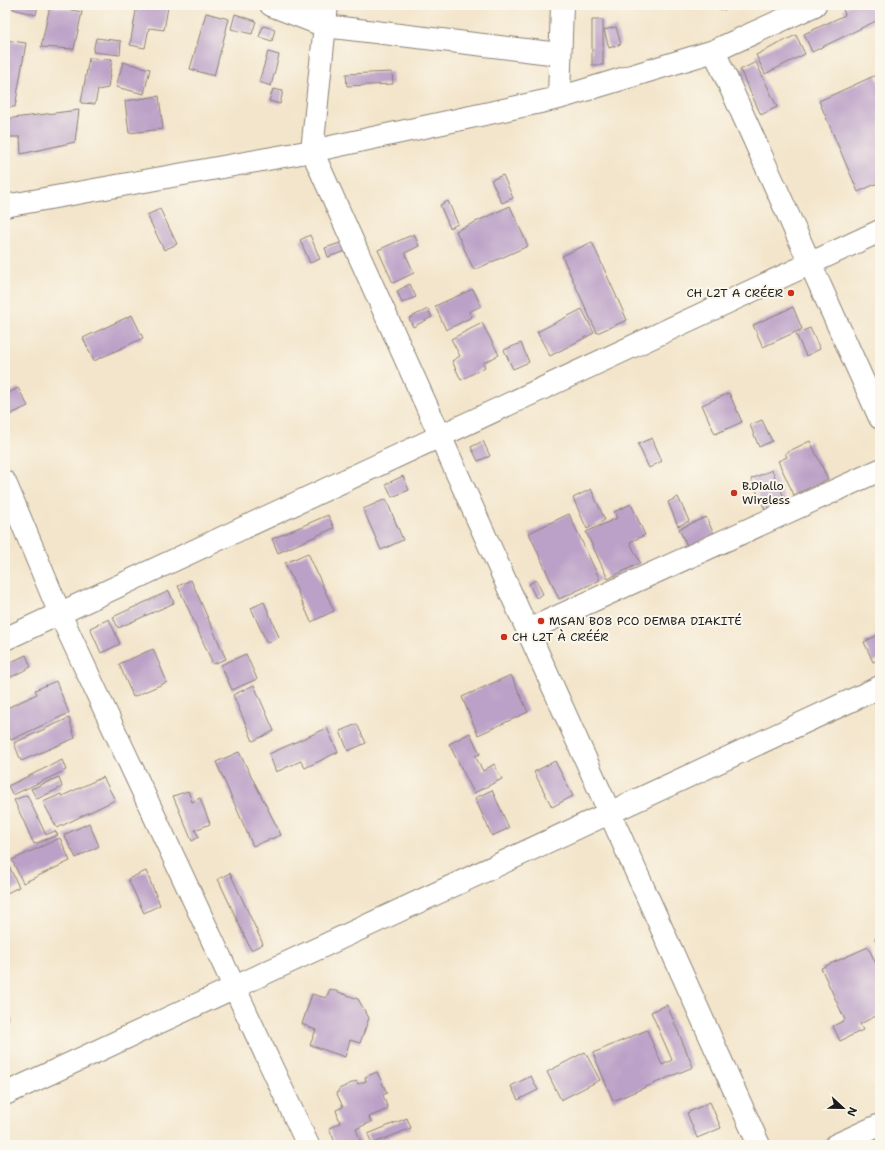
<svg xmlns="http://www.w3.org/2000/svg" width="885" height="1150" font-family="'Shantell Sans',sans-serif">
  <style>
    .building { fill: #bba1c7 }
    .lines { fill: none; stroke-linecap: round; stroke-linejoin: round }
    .minor-casing { stroke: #888074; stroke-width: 24 }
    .minor { stroke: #fff; stroke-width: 22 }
    .poi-dot { fill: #c8321e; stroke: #fbf7ec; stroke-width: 1.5 }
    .labels { text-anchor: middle; stroke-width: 4; stroke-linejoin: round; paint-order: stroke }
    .poi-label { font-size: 12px; fill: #1c1c1c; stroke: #fbf7ec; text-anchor: start }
  </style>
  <rect width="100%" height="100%" fill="#fbf7ec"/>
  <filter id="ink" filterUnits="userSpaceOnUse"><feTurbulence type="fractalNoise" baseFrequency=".025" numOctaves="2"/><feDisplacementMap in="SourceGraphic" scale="8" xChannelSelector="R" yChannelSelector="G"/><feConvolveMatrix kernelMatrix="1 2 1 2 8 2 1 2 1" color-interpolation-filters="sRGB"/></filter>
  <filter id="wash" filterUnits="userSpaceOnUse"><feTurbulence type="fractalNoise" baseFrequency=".012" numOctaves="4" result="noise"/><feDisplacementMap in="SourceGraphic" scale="16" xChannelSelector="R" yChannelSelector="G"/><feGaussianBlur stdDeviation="0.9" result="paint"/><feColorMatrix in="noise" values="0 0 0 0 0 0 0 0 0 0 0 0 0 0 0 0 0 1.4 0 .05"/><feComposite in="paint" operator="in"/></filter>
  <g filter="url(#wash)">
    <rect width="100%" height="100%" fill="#f3e5cb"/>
    <g id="blocks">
      <path class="building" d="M13,5H38L36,15L13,9Z
        M137,5H159L168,7L164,30L149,28L145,48L130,45Z
        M603,5H651V8L603,6Z
        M709,5H725V10L709,7Z
        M850,5H880V19L812,52L804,34L845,15L843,9Z
        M50,6L82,12L74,49L41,47Z
        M206,13L229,19L214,76L190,69Z
        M235,14L256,21L252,34L231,29Z
        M592,20H603V65H592Z
        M263,26L275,29L272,41L259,37Z
        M616,27L621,44L609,48L604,30Z
        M796,35L805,54L765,74L756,55Z
        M96,38L121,41L120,55L93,52Z
        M5,40L26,43L15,107H5V98L8,85L5,84Z
        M268,52L279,55L271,86L259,82Z
        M89,58L112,59L108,88L98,90L95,104L81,103Z
        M123,62L150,69L144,94L116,87Z
        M756,62L777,107L761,115L740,70Z
        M392,72L393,84L347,86L346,74Z
        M876,75L880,85V182L858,192L819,101Z
        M273,89L283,91L280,104L269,101Z
        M159,96L163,129L129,133L125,101Z
        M79,110L75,142L21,154L20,137H5V119Z
        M503,175L513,198L502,203L491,180Z
        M448,201L458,224L450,228L440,205Z
        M510,206L528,246L474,270L456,231Z
        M160,209L177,244L164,250L147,215Z
        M414,234L419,246L405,253L414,273L393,283L378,250Z
        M310,235L320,259L310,263L300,240Z
        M343,242L346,251L328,257L325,248Z
        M592,242L627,320L597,333L562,256Z
        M410,284L416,297L402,303L397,291Z
        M473,289L481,306L469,312L472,317L446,330L435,306Z
        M793,307L802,329L763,347L753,325Z
        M428,309L432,317L413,327L409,318Z
        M582,309L594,333L550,356L537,332Z
        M132,315L143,338L94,361L83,338Z
        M482,323L499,355L483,363L485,367L461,380L452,361L460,356L451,339Z
        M810,328L820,349L806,356L796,334Z
        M521,343L529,362L513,369L504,350Z
        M18,388L28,406L5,417V389L7,394Z
        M729,393L742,422L715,434L702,405Z
        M762,420L772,441L759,447L750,425Z
        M652,438L662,461L649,468L638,444Z
        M483,441L490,456L478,461L471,447Z
        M810,441L828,479L794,495L778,461L787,457L785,453Z
        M772,470L787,504L767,514L751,479Z
        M403,476L409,490L392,497L386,484Z
        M591,489L605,520L587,529L573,498Z
        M678,497L689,521L678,526L668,502Z
        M386,499L403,540L381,550L363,509Z
        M631,504L645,535L630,542L640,563L608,579L586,532L617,518L614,512Z
        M569,514L600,580L559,599L529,533Z
        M328,515L334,528L278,553L272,539Z
        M706,517L715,536L688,548L679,529Z
        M308,553L334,611L311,622L285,563Z
        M191,580L226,659L213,664L178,586Z
        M536,580L543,594L536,598L529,584Z
        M169,591L174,603L118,628L113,617Z
        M264,602L279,637L267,643L251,608Z
        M109,619L120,644L101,653L90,628Z
        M880,634V659L873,662L864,642Z
        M153,649L167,682L133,697L119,664Z
        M246,654L257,679L232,690L221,665Z
        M26,655L31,667L5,680V665Z
        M511,675L528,712L478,735L462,697Z
        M56,681L69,713L11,740L5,725V709L37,694L35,690Z
        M254,685L274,731L253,741L233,695Z
        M69,718L75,738L21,761L14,743Z
        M357,724L366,743L348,751L340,731Z
        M327,728L338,752L305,768L301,761L276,772L269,754Z
        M470,733L480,754L475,756L483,771L494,764L502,779L474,793L449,744Z
        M239,752L281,835L253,846L216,762Z
        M62,760L66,770L13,795L8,786Z
        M555,761L573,796L552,807L534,772Z
        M59,777L62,787L37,799L31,789Z
        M103,777L115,800L57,828L43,802L61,794L62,796Z
        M492,790L509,828L492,836L475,798Z
        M188,791L192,802L200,798L210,824L195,830L199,837L192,841L173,796Z
        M27,795L46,835L55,831L58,835L34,844L14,800Z
        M89,823L99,846L76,858L64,835Z
        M60,838L70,861L23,883L12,860Z
        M8,864L19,887L5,894V865Z
        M146,871L160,905L144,913L128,879Z
        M230,873L263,944L251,950L218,879Z
        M880,936V950L875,939Z
        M868,947L880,972V1014L860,1024L863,1030L840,1041L833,1026L845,1020L821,968Z
        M330,989L358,999L369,1018L360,1043L350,1040L345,1057L310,1045L316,1030L302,1024L312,994L326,998Z
        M667,1005L693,1067L613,1101L593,1053L647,1030L662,1065L672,1060L651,1012Z
        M5,1010L9,1019L5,1021Z
        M585,1052L600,1080L561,1100L547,1072Z
        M377,1072L387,1093L383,1095L388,1109L369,1117L371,1122L356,1129L362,1145H336L329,1128L340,1123L336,1110L343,1107L337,1094L339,1089L356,1081L358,1084L366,1081L365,1077Z
        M531,1076L538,1090L518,1100L511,1086Z
        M710,1102L721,1128L697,1138L687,1113Z
        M407,1118L411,1128L372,1144L368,1134Z"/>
    </g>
  </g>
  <g filter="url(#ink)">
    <use href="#blocks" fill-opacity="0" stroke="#888074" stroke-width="1"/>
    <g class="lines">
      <defs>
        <path id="minor" d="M271,5L325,26L559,54
          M327,5L312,151L759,1145
          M714,51L880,418
          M559,98L562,5
          M5,206L312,151L559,98L714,51L815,5
          M5,482L60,614L308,1145
          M528,630L880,470
          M5,639L880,231
          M5,1094L880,687
          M836,1145L880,1125"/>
      </defs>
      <use href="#minor" class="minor-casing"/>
      <use href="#minor" class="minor"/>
    </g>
  </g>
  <g class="poi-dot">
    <circle cx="791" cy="293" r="4"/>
    <circle cx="734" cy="493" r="4"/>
    <circle cx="541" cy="621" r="4"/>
    <circle cx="504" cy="637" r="4"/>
  </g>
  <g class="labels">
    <g class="poi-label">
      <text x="783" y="297" text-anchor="end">CH L2T A CRÉER</text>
      <text x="742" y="490">B.Diallo<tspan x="742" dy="14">Wireless</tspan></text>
      <text x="549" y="625">MSAN B08 PCO DEMBA DIAKITÉ</text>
      <text x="512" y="641">CH L2T À CRÉÉR</text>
    </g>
  </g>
  <rect width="885" height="1150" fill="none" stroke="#fbf7ec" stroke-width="20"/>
  <g transform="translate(843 1108) rotate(112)" stroke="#fbf7ec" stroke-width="3" paint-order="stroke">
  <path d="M0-3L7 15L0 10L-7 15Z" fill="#1c1c1c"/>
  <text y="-6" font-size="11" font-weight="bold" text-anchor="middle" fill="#1c1c1c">N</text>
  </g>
</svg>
